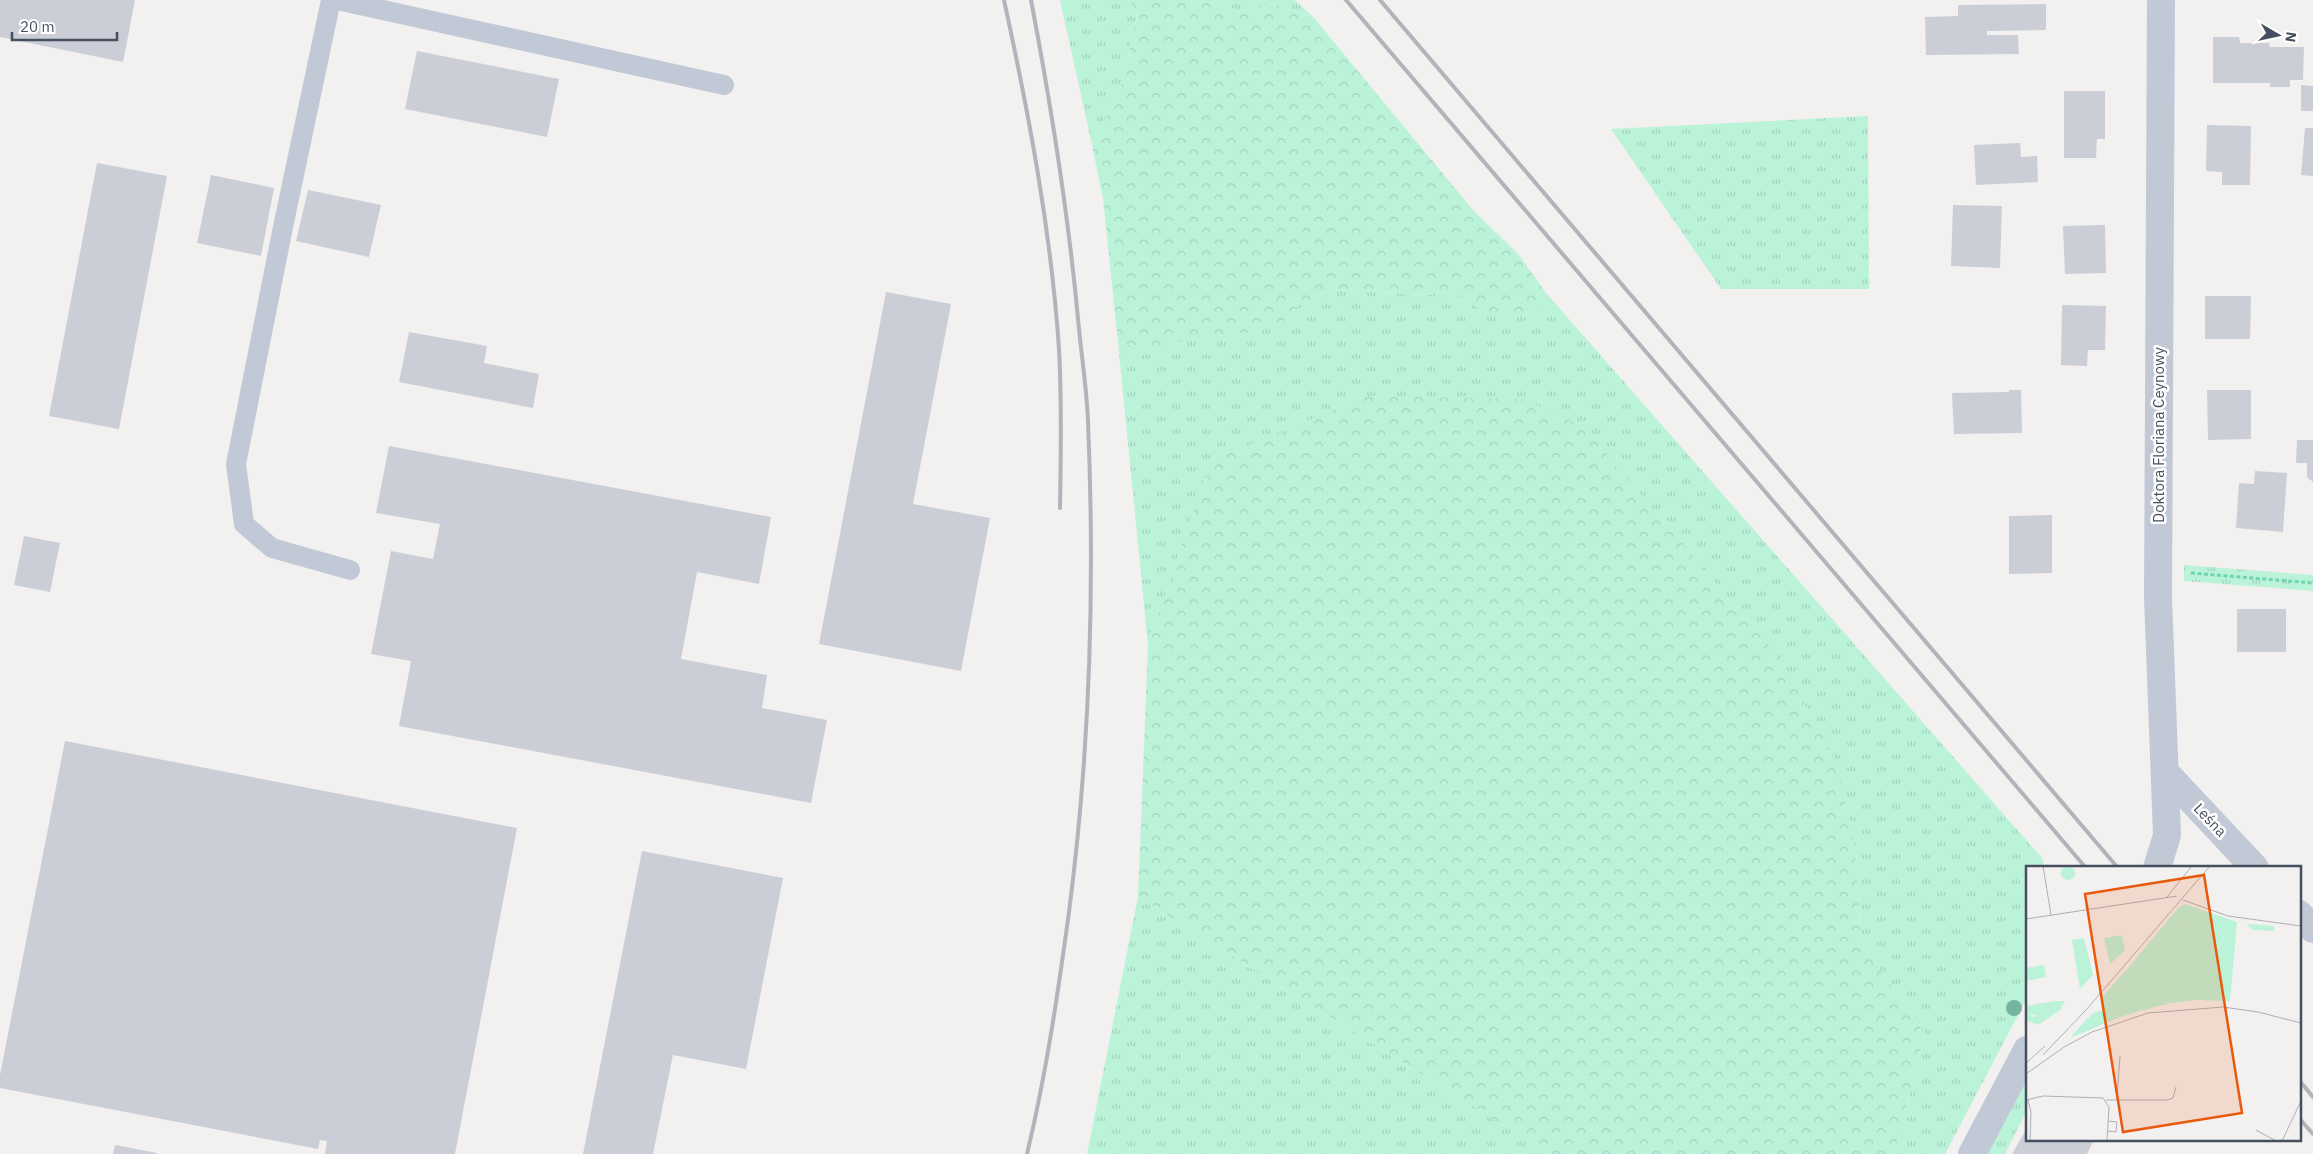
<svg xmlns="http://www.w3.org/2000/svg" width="2313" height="1154" font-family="'IBM Plex Sans',sans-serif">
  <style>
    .grass { fill: url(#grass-tufts) }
    .forest { fill: url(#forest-crowns) }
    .building { fill: #cbced6 }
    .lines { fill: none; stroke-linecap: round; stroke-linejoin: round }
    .path { stroke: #70d4b2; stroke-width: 3; stroke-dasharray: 4 2.5; stroke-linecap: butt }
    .lane { stroke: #c2c9d6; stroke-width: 20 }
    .street { stroke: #c2c9d6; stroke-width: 28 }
    .rail { stroke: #b1b4bb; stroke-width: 4 }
    .tree { fill: #76b49e }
    .labels { text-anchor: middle; stroke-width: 5; stroke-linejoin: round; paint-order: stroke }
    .street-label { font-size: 15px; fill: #464f5f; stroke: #fff }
    .inset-road { fill: none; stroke: #aeb0b6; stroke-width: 1 }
    .view { fill: #e8590c; fill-opacity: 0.15; stroke: #e8590c; stroke-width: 2.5 }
    .inset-edge { fill: none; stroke: #464f5f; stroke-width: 2.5 }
  </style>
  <defs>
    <pattern id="grass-tufts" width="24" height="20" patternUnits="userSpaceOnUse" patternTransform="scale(1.25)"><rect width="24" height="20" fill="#bbf3d9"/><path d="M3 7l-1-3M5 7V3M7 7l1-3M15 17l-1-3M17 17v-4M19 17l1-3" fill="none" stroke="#a2d2bd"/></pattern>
    <pattern id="forest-crowns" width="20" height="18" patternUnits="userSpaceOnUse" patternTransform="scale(1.25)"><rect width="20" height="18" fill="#bbf3d9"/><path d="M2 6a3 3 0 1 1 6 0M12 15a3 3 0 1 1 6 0" fill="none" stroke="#a2d2bd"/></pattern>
  </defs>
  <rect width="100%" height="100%" fill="#f3f0f0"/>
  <path class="grass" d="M1060,0H1128L1138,13L1121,86L1092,145Z
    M1193,0H1295L1314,18L1272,4L1241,10Z
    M1868,116L1869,289H1721L1611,129Z
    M1333,289L1427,295L1449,292L1492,315H1536L1546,293L2042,858L2045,868H2027V998L1945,1154H1894L1925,1034L1861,942L1855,848L1211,461L1148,645L1118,342L1149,350L1190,339L1253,332L1280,324L1298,305Z
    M2184,565L2313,575V591L2184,581Z
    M1138,897L1549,1154H1087Z
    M2027,1072V1110L2005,1154H1985Z"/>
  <path class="forest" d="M1128,0H1193L1241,10L1272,4L1314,18L1473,210L1518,254L1546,293L1536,315H1491L1449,292L1427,295L1333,289L1298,305L1280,324L1253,332L1190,339L1149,350L1118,342L1103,199L1092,145L1121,86L1138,13Z
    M1367,396L1523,399L1584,427L1782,661L1836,762L1855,848L1861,942L1925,1034L1894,1154H1549L1138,897L1148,645L1210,461Z"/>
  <path class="building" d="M0,0H135L123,62L0,37Z
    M2046,4V30L1987,31V35H2018L2019,54L1926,55L1925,17L1958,16V5Z
    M2213,37H2239L2240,43H2269L2270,47H2304L2303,80H2290V87H2270V83H2213Z
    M417,51L559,79L547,137L405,109Z
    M2301,85L2313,86V111H2301Z
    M2064,91H2105V139H2097L2096,158H2064Z
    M2207,125L2251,126L2250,185H2222V172L2206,171Z
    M2305,128H2313V176L2301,175Z
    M2020,143L2021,157L2037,156L2038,182L1976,185L1974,145Z
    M97,163L167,176L119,429L49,416Z
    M211,175L274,188L261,256L197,243Z
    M308,190L381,205L369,257L296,241Z
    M1953,205L2002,206L2000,268L1951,266Z
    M2105,225L2106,273L2065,274L2063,226Z
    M886,292L951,304L913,504L990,518L961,671L819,644Z
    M2205,296H2251L2250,339H2205Z
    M2062,305L2106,306L2105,350H2088L2087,366L2061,365Z
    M409,332L487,346L484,363L539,374L533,408L399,382Z
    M2009,390H2021L2022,433L1954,434L1952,393L2009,392Z
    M2207,390H2251V439L2208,440Z
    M2297,440H2313V482L2307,477V463H2296Z
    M389,446L771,517L759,584L697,572L681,659L767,675L762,708L827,720L811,803L399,726L411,661L371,654L391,551L433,559L440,524L376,513Z
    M2255,471L2287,473L2283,532L2236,528L2239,483L2254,484Z
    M2052,515V573L2009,574V516Z
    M24,536L60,543L50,592L14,585Z
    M2237,609H2286V652H2237Z
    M65,741L517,828L455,1154H325L327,1141L320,1140L318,1149L0,1088V1075Z
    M642,851L783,878L746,1069L673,1055L653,1154H583Z
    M2027,1128V1140H2094L2087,1154H2012Z
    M115,1145L157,1153V1154H113Z"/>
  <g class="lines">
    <path class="path" d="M2191,573L2313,583"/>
    <path class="lane" d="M331,0L283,227L236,464L244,524L272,548L350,570
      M337,0L724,85"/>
    <path class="street" d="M2165,772L2255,868
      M2157,868L2167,835L2158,597L2161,0
      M2299,914L2313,929
      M1972,1154L2027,1050"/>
    <path class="rail" d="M1004,0C1029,115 1051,231 1059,349C1062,402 1061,455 1060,508
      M1346,0L2086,868
      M1380,0L2118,868
      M2299,1080L2313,1097
      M2299,1118L2313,1134
      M1027,1154C1046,1075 1058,993 1069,912C1090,750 1095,586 1088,422C1087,391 1082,360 1079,329C1069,218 1052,110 1031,0"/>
  </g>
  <circle class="tree" cx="2014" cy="1008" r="8"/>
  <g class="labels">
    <g class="street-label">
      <text transform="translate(2159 435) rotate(-90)" y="5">Doktora Floriana Ceynowy</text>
      <text transform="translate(2210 820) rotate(46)" y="5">Leśna</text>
    </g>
  </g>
  <g transform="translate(2026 866)">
    <rect width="275" height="275" fill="#f3f0f0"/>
    <path d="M35 7a7 7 0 1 1 14 0a7 7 0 1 1-14 0ZM159,38L211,56L204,135L171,134L199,67L172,51L164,59L154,61L125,134L145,137L114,145L105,124L102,102L152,42ZM227,58L248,60V65L227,64L221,59ZM96,69L99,84L84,98L78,72ZM58,72L67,109L54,123L46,74ZM18,99L20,111L0,115V102ZM29,135L27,140L11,150L0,147V140ZM80,149L94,151L44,172L58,156L61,159L70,158Z" fill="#bbf3d9"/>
    <path d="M172,51L187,52L199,67L171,134L145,137L125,134L115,119V96L136,72L145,64L164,59ZM102,102L105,124L114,145L94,151L80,149L70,158L61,159L58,156L67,147L77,144V130ZM29,135H39L34,144L12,159L0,154L2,145L6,151L11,150L27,140Z" fill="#bbf3d9"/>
    <path class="inset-road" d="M17,0L25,49M141,31L166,0M157,34L202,50L275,60M0,53L151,30M17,189L60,144L184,0M0,197L19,180M0,208L38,181L66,166L122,147L197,141L232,146L275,157M91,232L94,190M0,234L17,230L77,232L83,241L81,275M2,234L5,246L4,275M80,234H141L147,232L150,221M230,264L250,275M82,265L90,266L91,256L82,255M256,275L275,235"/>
    <path class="view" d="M178,9L216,247L97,266L59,28Z"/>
    <rect width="275" height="275" class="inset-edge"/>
  </g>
  <g transform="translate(2278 35) rotate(99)" stroke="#ffffff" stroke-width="4" paint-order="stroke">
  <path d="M0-4L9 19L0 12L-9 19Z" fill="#464f5f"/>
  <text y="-8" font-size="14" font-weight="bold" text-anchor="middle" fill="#464f5f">N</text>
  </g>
  <path d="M12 32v8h105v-8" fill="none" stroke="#464f5f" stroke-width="2.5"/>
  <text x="20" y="32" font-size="15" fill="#464f5f" stroke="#ffffff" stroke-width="4" paint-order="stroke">20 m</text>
</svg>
